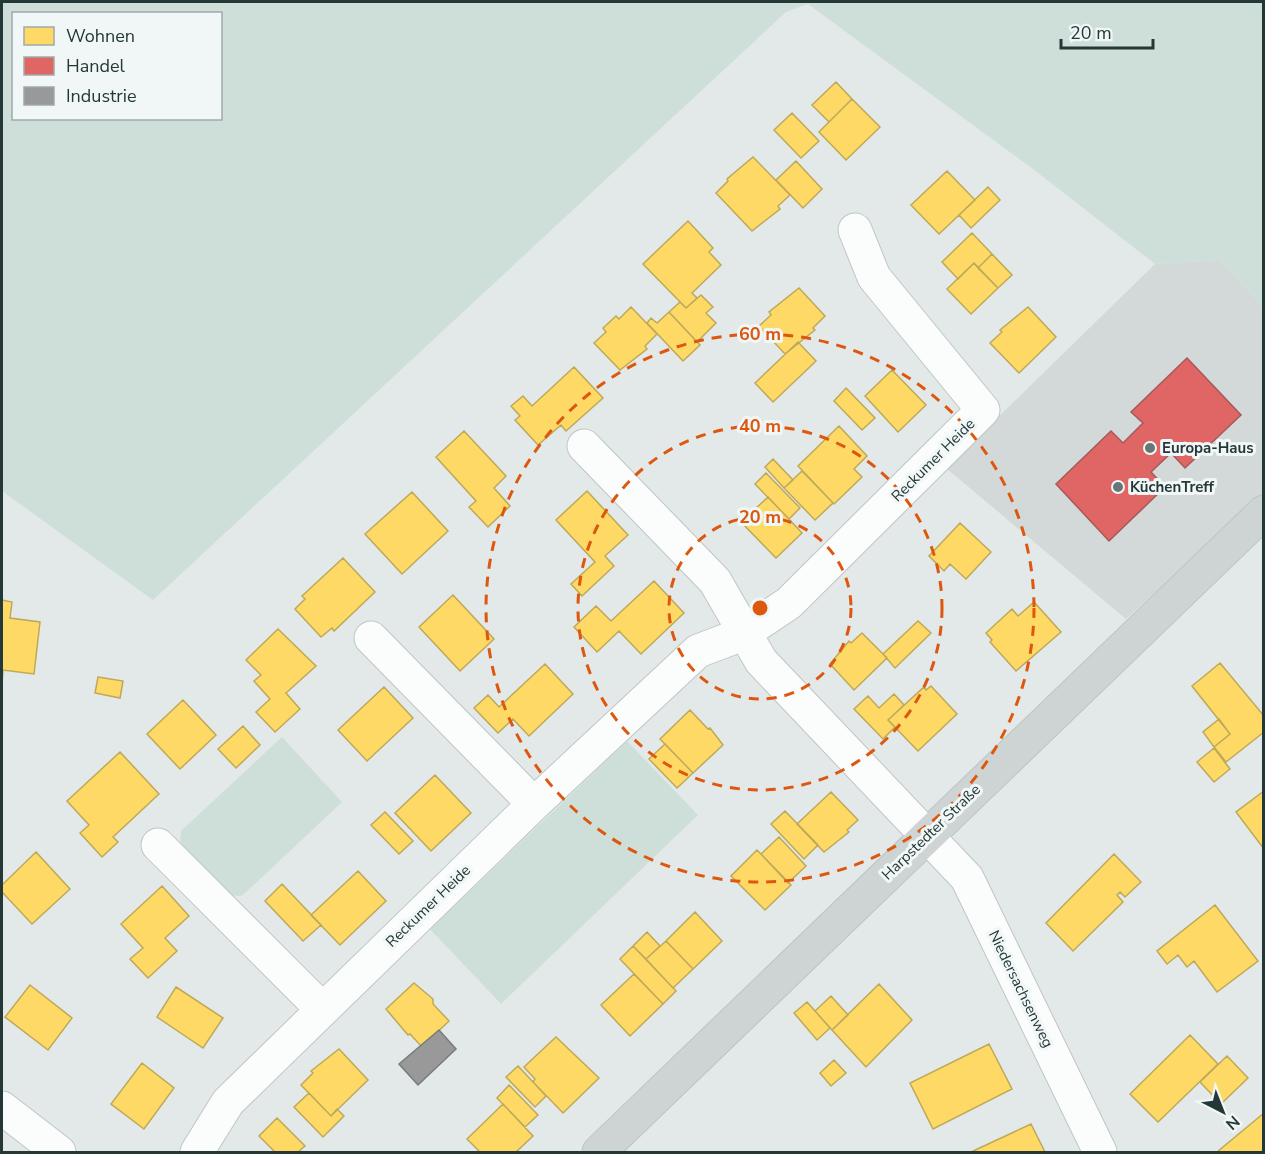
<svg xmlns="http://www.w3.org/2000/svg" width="1265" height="1154" font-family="'Nunito Sans',sans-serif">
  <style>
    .built { fill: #d2d9d8 }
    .green { fill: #cedfd9; fill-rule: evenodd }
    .homes { fill: #ffd966; stroke: #bda958; stroke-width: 1.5 }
    .shops { fill: #e06666; stroke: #a85858; stroke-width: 1.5 }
    .industry { fill: #999; stroke: #767c7c; stroke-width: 1.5 }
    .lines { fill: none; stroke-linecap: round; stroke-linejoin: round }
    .minor-casing { stroke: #c0c5c5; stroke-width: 35 }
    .major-casing { stroke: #bcc4c4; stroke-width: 35 }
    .minor { stroke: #fbfcfc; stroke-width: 33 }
    .major { stroke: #ced4d4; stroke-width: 33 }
    .ring { fill: none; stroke: #de570e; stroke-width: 3; stroke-dasharray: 10 8 }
    .poi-dot { fill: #677676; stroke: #f1f7f6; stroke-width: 2 }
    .labels { text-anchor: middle; stroke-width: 6; stroke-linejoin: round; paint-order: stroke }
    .poi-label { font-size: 15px; font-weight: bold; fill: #243838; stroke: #f1f7f6; text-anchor: start }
    .street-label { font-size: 15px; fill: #243838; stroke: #f1f7f6 }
    .centre { fill: #de570e; stroke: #f1f7f6; stroke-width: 3 }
    .ring-label { font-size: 18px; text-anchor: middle; font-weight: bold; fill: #de570e; stroke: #f1f7f6; stroke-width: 6; stroke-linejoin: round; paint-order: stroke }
  </style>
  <rect width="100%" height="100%" fill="#e3e8e8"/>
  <path class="built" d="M1220,260L1263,307V494L1126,619L946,468L1155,264Z"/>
  <path class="green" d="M2,2H1263V307L1220,260L1155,264L1033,169L808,4L786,12L153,600L2,491ZM14,14H220V118H14Z
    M282,737L342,802L242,896L227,895L180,846L181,831Z
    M627,741L698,815L501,1004L430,929Z"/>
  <path class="homes" d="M836,82L852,99L829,122L812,105Z
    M852,99L880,127L846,160L819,132Z
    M792,113L819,141L801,158L774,130Z
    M753,157L790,195L778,206L780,209L752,231L716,193L728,181L727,179Z
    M796,161L822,189L803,208L776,180Z
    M947,171L975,200L939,234L911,205Z
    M988,187L1000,200L971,228L959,215Z
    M688,221L713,248L709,252L721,265L692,293L697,298L686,308L643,264Z
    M972,233L992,254L978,268L974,263L958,279L942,262Z
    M992,254L1012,275L998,288L978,268Z
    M974,263L998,288L971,314L947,289Z
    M799,288L825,316L813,328L815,330L785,354L759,326L771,315L769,312Z
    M701,295L713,307L706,313L716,323L697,342L669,312L680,302L686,308Z
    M631,307L657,334L645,346L647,349L620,370L594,343L606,332L603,328L616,316L619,319Z
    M1028,307L1056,337L1019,373L990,343L1002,332L1000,330Z
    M669,312L700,345L683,361L647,323L651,318L657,323Z
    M798,342L816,361L773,402L755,383Z
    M574,367L603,398L566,431L561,425L538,445L515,420L520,416L511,406L523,396L532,406Z
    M892,370L926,405L898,432L865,396Z
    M846,388L875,418L862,430L834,401Z
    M839,426L867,456L854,469L862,477L834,504L798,466Z
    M464,431L506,476L494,488L510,506L488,527L469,507L476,501L436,457Z
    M773,459L793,480L784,488L765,467Z
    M802,471L833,503L815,520L784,488Z
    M766,473L800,508L789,519L755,484Z
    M587,491L628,535L605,556L614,566L582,596L571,584L595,562L556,520Z
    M412,492L448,531L402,574L365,534Z
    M768,497L802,533L776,558L741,522Z
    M960,523L991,552L966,579L950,564L944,571L929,556Z
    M343,558L375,592L334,631L332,628L321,637L295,609L305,599L302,596Z
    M654,581L684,613L641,654L619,631L597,652L574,627L596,606L611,621Z
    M453,595L494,639L460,671L419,627Z
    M2,600L12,602L10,618L40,622L34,674L3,670L2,685Z
    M1034,602L1061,632L1016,671L990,642L992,640L986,633L1012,609L1018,616Z
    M918,621L931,633L895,668L883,654Z
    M278,629L316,666L286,693L300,709L275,732L256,712L270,699L254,681L261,675L246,660Z
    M862,633L887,658L854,690L830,664L849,641L851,643Z
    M1220,663L1264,716V732L1226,762L1214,747L1230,734L1192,686Z
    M545,664L573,694L529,736L513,719L498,733L474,708L488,695L499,707Z
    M98,677L123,681L120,698L95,693Z
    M931,686L957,714L918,751L888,720L924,687L926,690Z
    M384,687L413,718L367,761L338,730Z
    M894,694L904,705L888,720L895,727L883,739L854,709L868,696L879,708Z
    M183,700L216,735L180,769L147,734Z
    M690,710L708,729L710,728L723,745L693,773L660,739Z
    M1219,719L1230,734L1214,747L1203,732Z
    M243,726L260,745L236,768L218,749Z
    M665,744L693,773L677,788L649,759Z
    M1214,748L1230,769L1214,782L1197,762Z
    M120,752L159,794L113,837L118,842L102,857L80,833L89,825L67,801Z
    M435,775L471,813L431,851L395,813Z
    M1264,791V849L1236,812Z
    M831,792L858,820L847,830L849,832L824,852L797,824Z
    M785,811L818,845L804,859L771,824Z
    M385,812L413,841L399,854L371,825Z
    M779,837L806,866L788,883L761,854Z
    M757,850L791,885L765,910L731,876Z
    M36,852L70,889L32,924L2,892V885Z
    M1114,854L1141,882L1125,897L1120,892L1117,895L1123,902L1073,951L1046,923Z
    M358,871L386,901L340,945L311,915Z
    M282,884L321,925L303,941L265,901Z
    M162,886L189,916L165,938L177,951L148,978L130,959L143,948L121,924Z
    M1215,905L1258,961L1217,992L1194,961L1187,967L1178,955L1167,964L1157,951Z
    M695,912L722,941L693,969L666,941Z
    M647,932L660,946L646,959L633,946Z
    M666,941L693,969L673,988L646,959Z
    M633,946L676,991L663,1004L620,959Z
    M634,974L663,1004L630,1036L601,1005Z
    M414,983L433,999V1004L449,1021L422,1047L410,1034L408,1035L386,1009Z
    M879,984L912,1020L866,1067L832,1030Z
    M30,985L72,1018L48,1050L5,1017Z
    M176,987L223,1018L203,1048L157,1017Z
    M831,996L848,1015L832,1030L815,1011Z
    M807,1002L830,1028L817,1040L794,1013Z
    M1190,1035L1218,1064L1158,1122L1130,1094Z
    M556,1037L599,1078L563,1113L533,1082L535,1079L524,1067Z
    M989,1044L1012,1089L933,1129L910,1083Z
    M339,1049L368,1080L331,1116L301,1085L313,1073L311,1071Z
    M1227,1056L1248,1078L1221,1104L1200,1082Z
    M834,1060L846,1073L831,1086L820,1073Z
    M142,1063L174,1088L144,1129L111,1104Z
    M518,1066L546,1096L535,1107L506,1077Z
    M509,1085L538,1115L525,1127L497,1098Z
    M309,1093L331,1116L337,1109L344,1116L323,1137L294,1107Z
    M503,1104L533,1136L516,1152H480L467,1139Z
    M1264,1113V1152H1217Z
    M277,1118L305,1146L298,1152H275L259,1136Z
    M1031,1124L1045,1152H971Z"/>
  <path class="shops" d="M1187,358L1241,415L1185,468L1171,453L1151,472L1165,487L1109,541L1056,484L1111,431L1123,443L1143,423L1131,412Z"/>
  <path class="industry" d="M439,1030L456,1049L418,1085L399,1064Z"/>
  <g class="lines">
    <defs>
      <path id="minor" d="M584,446L715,581L761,661L967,878L1100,1152
        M371,638L534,804
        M158,845L322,1009
        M2,1108L59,1152
        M197,1152L228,1102L534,804L698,651L743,634L789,603L983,410L874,277L855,230"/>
      <path id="major" d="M599,1152L1264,512"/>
    </defs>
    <use href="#minor" class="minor-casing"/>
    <use href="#major" class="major-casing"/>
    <use href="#minor" class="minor"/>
    <use href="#major" class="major"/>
  </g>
  <g class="ring">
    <circle cx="760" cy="608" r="91"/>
    <circle cx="760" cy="608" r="182"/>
    <circle cx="760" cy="608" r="274"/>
  </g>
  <g class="poi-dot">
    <circle cx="1150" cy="448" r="6"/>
    <circle cx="1118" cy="487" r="6"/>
  </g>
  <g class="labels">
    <g class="poi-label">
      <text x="1162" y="453">Europa-Haus</text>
      <text x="1130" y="492">KüchenTreff</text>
    </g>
    <g class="street-label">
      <text transform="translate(933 460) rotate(-45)" y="5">Reckumer Heide</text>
      <text transform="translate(931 832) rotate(-44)" y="5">Harpstedter Straße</text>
      <text transform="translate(428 906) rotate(-44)" y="5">Reckumer Heide</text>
      <text transform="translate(1021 989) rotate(64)" y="5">Niedersachsenweg</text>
    </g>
  </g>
  <circle cx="760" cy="608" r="9" class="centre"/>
  <g class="ring-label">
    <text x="760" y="340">60 m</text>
    <text x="760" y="432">40 m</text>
    <text x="760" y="523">20 m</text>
  </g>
  <rect width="1265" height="1154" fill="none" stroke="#243838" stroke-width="6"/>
  <rect x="12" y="12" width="210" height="108" fill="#f1f7f6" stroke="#9fabaa" stroke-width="1.5"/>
  <rect x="24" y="27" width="30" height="18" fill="#ffd966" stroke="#9fabaa" stroke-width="1.5"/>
  <text x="66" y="42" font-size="18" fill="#243838">Wohnen</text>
  <rect x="24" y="57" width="30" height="18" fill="#e06666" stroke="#9fabaa" stroke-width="1.5"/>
  <text x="66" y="72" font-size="18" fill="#243838">Handel</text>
  <rect x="24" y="87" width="30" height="18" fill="#999999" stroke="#9fabaa" stroke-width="1.5"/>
  <text x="66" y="102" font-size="18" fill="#243838">Industrie</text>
  <g transform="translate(1223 1112) rotate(138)" stroke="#f1f7f6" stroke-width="4.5" paint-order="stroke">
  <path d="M0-4.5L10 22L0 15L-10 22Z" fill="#243838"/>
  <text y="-9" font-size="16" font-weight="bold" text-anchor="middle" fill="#243838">N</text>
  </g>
  <path d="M1061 39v9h92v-9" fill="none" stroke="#243838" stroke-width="3"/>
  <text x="1070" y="39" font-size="18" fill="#243838" stroke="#f1f7f6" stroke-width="4.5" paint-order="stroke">20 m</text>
</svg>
